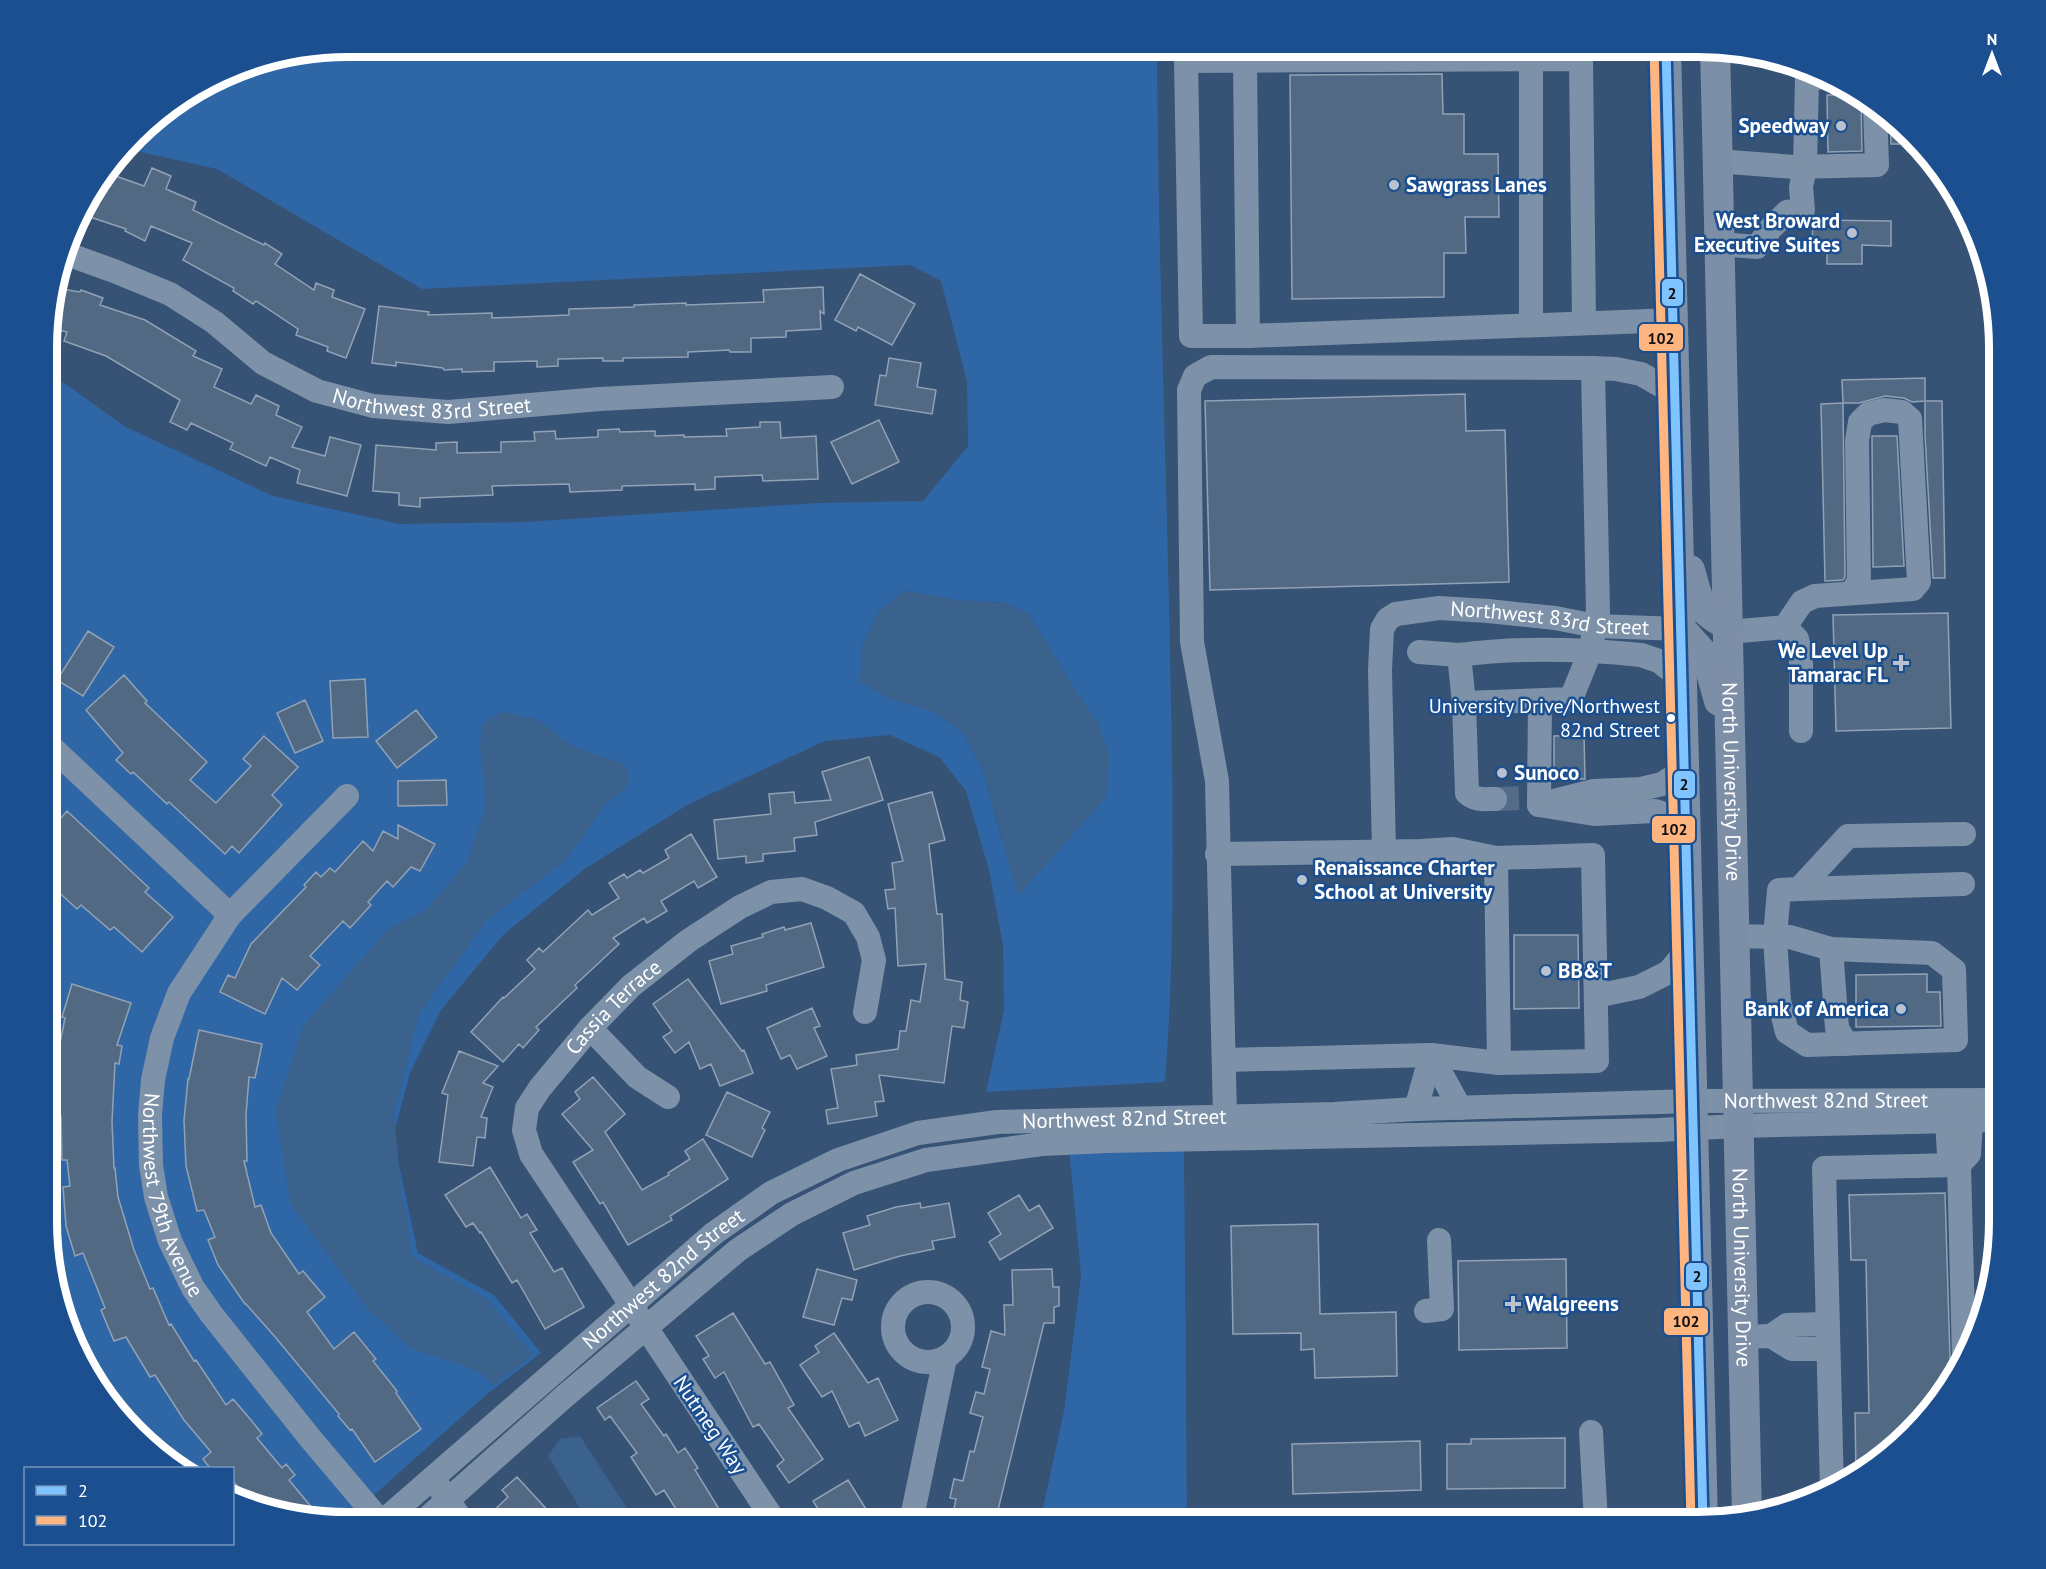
<svg xmlns="http://www.w3.org/2000/svg" width="2046" height="1569" font-family="'PT Sans',sans-serif">
  <style>
    .green { fill: #2f66a5; fill-rule: evenodd }
    .water { fill: #3b618d }
    .building { fill: #526984; stroke: #92a2b6; stroke-width: 1.5 }
    .lines { fill: none; stroke-linecap: round; stroke-linejoin: round }
    .minor-tunnel { stroke: #546c89; stroke-width: 24; stroke-dasharray: 24 12; stroke-linecap: butt }
    .minor { stroke: #7d92a8; stroke-width: 24 }
    .major { stroke: #7d8ea7; stroke-width: 30 }
    .bus-1-casing { stroke: #1b4f8f; stroke-width: 14 }
    .bus-2-casing { stroke: #1b4f8f; stroke-width: 14 }
    .bus-1 { stroke: #80c4ff; stroke-width: 9 }
    .bus-2 { stroke: #ffb580; stroke-width: 9 }
    .poi-dot { fill: #b9c2ce; stroke: #1b4f8f; stroke-width: 2 }
    .bus-dot { fill: #fff; stroke: #1b4f8f; stroke-width: 2 }
    .labels { text-anchor: middle; stroke-width: 5; stroke-linejoin: round; paint-order: stroke }
    .bus-label { font-size: 20px; fill: #fff; stroke: #1b4f8f; text-anchor: end }
    .poi-label { font-size: 21px; font-weight: bold; fill: #fff; stroke: #1b4f8f; text-anchor: start }
    .street-label { font-size: 21px; fill: #fff; stroke: #1b4f8f }
    .rim { fill: none; stroke: #fff; stroke-width: 8 }
    .line-badge { stroke: #1b4f8f; stroke-width: 2 }
    .pale-badge-label { font-size: 16px; text-anchor: middle; font-weight: bold; fill: #111 }
  </style>
  <rect width="100%" height="100%" fill="#365274"/>
  <path class="green" d="M571,47H1157C1158,248 1166,449 1170,651C1173,795 1176,939 1165,1082L986,1092L1004,1010L1003,945L989,870L966,791L939,757L890,735L825,741L689,804L586,868L504,934L441,1010L410,1073L393,1137L418,1253L494,1295L541,1353L486,1395L344,1522H329L233,1500L232,1468H183L149,1448L78,1355L47,1241L49,372L124,426L273,496L400,524L523,522L817,503L923,501L968,446L967,381L941,281L910,265L422,289L217,169L127,149L149,121L251,63L337,48ZM905,591L956,600L1004,603L1028,613L1075,690L1106,797L1068,839L1002,840L983,770L962,732L932,711L862,647L878,613Z
    M1184,1144L1187,1522H1040L1064,1411L1081,1275L1069,1148Z"/>
  <path class="water" d="M905,591L956,600L1004,603L1028,613L1075,690L1098,723L1110,756L1106,797L1018,896L983,770L962,732L932,711L892,700L860,682L862,647L878,613Z
    M503,712L537,719L569,744L601,757L624,764L630,777L625,789L606,804L565,861L487,920L419,1014L394,1115L402,1199L407,1215L412,1256L488,1300L533,1355L493,1386L484,1375L463,1365L412,1349L367,1308L290,1203L276,1109L303,1026L388,929L427,909L467,862L486,805L480,747L482,724Z
    M48,922L63,936L54,967L48,970Z
    M580,1436L636,1522H588L587,1520L548,1456L560,1439Z"/>
  <path class="building" d="M1442,74L1443,114H1464V154H1498L1499,217H1465L1466,253H1444V297L1292,299L1290,75Z
    M1827,95H1854L1861,99L1862,151L1828,152Z
    M1890,117L1897,121L1914,144H1891Z
    M152,168L171,176L166,189L196,202L193,210L264,245L265,243L282,254L275,264L314,290L316,283L334,290L332,297L365,309L346,358L327,351L328,347L296,335L298,329L256,301L253,304L233,291L234,288L183,260L192,243L151,226L145,241L125,231L126,229L81,214L87,198L107,173L144,186Z
    M1813,220L1891,221V246L1862,245V264H1827V245H1812Z
    M860,274L915,304L892,345L858,327L856,331L835,320Z
    M823,287L824,314L820,311L821,329L786,331V337L751,338V352H730L729,350L688,352V357L623,358V361H603V358L558,359V366L537,367V361L494,362V371L462,372V369L444,370L443,368L396,362V366L372,363L379,306L429,312L428,315L492,313V318L569,315V309L634,307V305L686,303V305L764,302L763,290Z
    M56,288L80,292L81,290L103,298L100,305L145,320L196,351L193,356L222,369L214,387L251,404L256,395L279,406L276,415L302,427L292,447L325,456L330,437L361,445L347,496L297,483L300,470L270,457L266,466L230,449L233,443L191,423L187,430L170,422L180,400L106,356L64,341L67,332L49,328V308Z
    M889,358L921,363L917,387L936,390L932,414L875,405L880,375L886,376Z
    M1925,378V401L1912,402L1904,398L1885,396L1859,403H1843L1842,380Z
    M1465,394L1466,431L1505,430L1509,582L1210,590L1205,401Z
    M1925,401H1942L1945,578H1933L1925,435Z
    M1843,403L1845,577L1843,580L1825,581L1821,404Z
    M879,420L899,462L852,484L831,442Z
    M760,422H780L781,438L816,436L818,479L763,481L762,475L715,477V489L695,490V484L622,486V490L570,492L569,484L492,486L493,495L420,498V507L399,505V493L373,491L376,445L436,450V443L457,442V453L501,452V442L535,441L534,432L555,431L556,439L598,437V430L619,429L620,432L655,431V436L684,435V437L727,436L726,429L760,427Z
    M1872,436H1897L1904,566L1873,567Z
    M1948,613L1951,728L1836,731L1833,615Z
    M88,631L114,647L83,696L57,680Z
    M124,675L147,701L145,703L207,762L190,780L216,803L251,766L243,759L264,736L298,767L272,795L282,805L239,853L232,846L225,854L169,802L167,804L133,772L131,774L116,760L123,753L86,710Z
    M365,679L368,737L333,738L330,681Z
    M305,700L323,741L295,753L277,713Z
    M416,710L437,737L397,768L376,741Z
    M1584,735L1585,779H1554V736Z
    M869,757L883,800L815,822L817,835L794,838L795,851L763,854V861L746,863V856L718,859L714,820L771,814L769,794L794,792L795,803L831,800L822,772Z
    M446,780L447,805L398,806V781Z
    M932,792L945,840L929,844L937,914H942L945,979L962,982L960,1000L968,1002L964,1028L952,1026L944,1083L879,1075L884,1101L875,1102L877,1116L828,1124L826,1110L838,1108L831,1069L857,1065L856,1055L898,1049L900,1031H906L911,1000L920,1002L926,964L898,966L895,908L888,909L885,890L895,889L892,863L903,861L888,804Z
    M48,805L61,818L67,811L149,888L145,892L173,917L142,952L114,927L110,930L81,905L77,909L52,886L54,883L48,877Z
    M398,825L435,844L420,871L411,867L393,887L387,881L368,902L371,905L350,928L343,921L310,956L320,965L297,990L282,978L265,1014L220,992L228,975L235,978L251,944L306,887L304,885L316,872L321,877L330,868L335,872L363,841L373,851L383,831L398,839Z
    M691,834L717,877L698,888L694,881L661,901L667,911L647,923L644,918L613,938L619,944L575,985L577,988L536,1027L539,1030L523,1048L519,1044L503,1062L471,1032L503,997L504,998L535,969L527,960L539,948L543,952L588,910L592,915L619,898L609,883L624,874L627,878L640,870L643,873L669,858L665,850Z
    M811,923L824,967L766,985L767,991L721,1004L709,961L733,954L731,946L763,937L762,934L784,927L785,930Z
    M1514,935H1578L1579,1008L1514,1009Z
    M1927,974V992H1940L1941,1026L1856,1027V975Z
    M688,979L742,1051L744,1050L753,1073L720,1086L711,1064L700,1069L689,1042L675,1053L663,1037L672,1031L653,1004Z
    M72,984L131,1003L117,1045L122,1046L119,1064L115,1063L112,1122L114,1168H115L118,1197L134,1250L150,1289L153,1288L169,1325L171,1324L194,1361L196,1360L226,1405L233,1399L251,1420L262,1434L257,1438L282,1468L286,1464L295,1475L289,1480L323,1521L254,1505L232,1480V1468H210L203,1459L211,1452L184,1420L155,1375L150,1377L126,1337L114,1341L101,1310L105,1308L83,1253L75,1256L66,1226L63,1187L70,1186L67,1160H62L61,1116L55,1115L58,1065L56,1064L65,1018L62,1017Z
    M812,1008L820,1026L814,1028L827,1056L797,1069L790,1055L781,1059L767,1028Z
    M199,1030L262,1044L255,1078L249,1077L246,1115L247,1161H244L255,1207L261,1205L271,1233L299,1274L303,1271L325,1297L307,1312L334,1349L354,1332L376,1359L373,1361L397,1391L396,1393L421,1429L375,1462L352,1429L350,1430L338,1416L339,1414L276,1338L246,1304H245L218,1265L208,1240L215,1237L204,1210L197,1211L186,1166L184,1120L188,1079H189Z
    M459,1051L498,1066L483,1083L493,1087L481,1117L487,1118L485,1138L477,1137L473,1166L439,1162L448,1095L442,1093Z
    M593,1077L625,1114L605,1132L642,1190L669,1175L668,1173L690,1159L685,1151L703,1139L728,1179L670,1216L672,1220L628,1245L603,1202L600,1204L573,1162L593,1150L562,1114L580,1099L575,1092Z
    M727,1092L770,1112L762,1128L765,1130L752,1157L706,1135Z
    M490,1167L521,1218L527,1214L537,1230L530,1233L554,1272L562,1268L584,1307L545,1329L517,1280L512,1283L481,1232L480,1233L473,1223L466,1227L445,1195Z
    M1945,1193L1950,1357L1952,1376L1925,1420L1856,1472L1855,1413H1869L1866,1260H1851L1849,1195Z
    M1019,1195L1029,1211L1039,1205L1053,1228L1000,1260L989,1242L1001,1234L988,1213Z
    M920,1203L921,1208L949,1203L955,1237L932,1241L934,1249L900,1256L854,1270L843,1233L870,1225L867,1216L896,1207Z
    M1318,1224L1320,1314L1396,1312L1397,1376L1315,1378L1314,1349L1301,1350V1333L1233,1334L1231,1226Z
    M1566,1259L1567,1348L1459,1350L1458,1261Z
    M817,1269L857,1280L852,1300L842,1298L834,1325L803,1317Z
    M1052,1269L1053,1287H1059V1306L1054,1307V1323H1044L995,1522H951L956,1499L950,1498L954,1479L963,1481L970,1451L974,1452L983,1417L970,1413L976,1392L984,1394L990,1369L982,1367L991,1331L1005,1335L1004,1305H1013L1012,1270Z
    M733,1313L765,1364L770,1362L794,1405L788,1408L823,1459L789,1483L777,1466L784,1460L759,1424L753,1427L724,1372L715,1378L703,1359L709,1356L696,1336Z
    M834,1333L868,1383L878,1378L898,1420L865,1436L859,1422L849,1427L832,1391L822,1397L800,1365L819,1352L815,1346Z
    M636,1381L649,1399L641,1404L664,1436L666,1434L678,1453L685,1448L698,1468L695,1470L727,1522H684L664,1490L656,1495L631,1457L637,1453L610,1416L605,1420L597,1408Z
    M1565,1438V1488L1447,1489V1444H1471V1439Z
    M1420,1441L1421,1490L1293,1494L1292,1444Z
    M517,1477L552,1515L544,1522H499L491,1513L508,1497L502,1490Z
    M848,1480L874,1522H826L813,1501Z"/>
  <g class="lines">
    <path class="minor-tunnel" d="M1495,799L1525,798"/>
    <g class="minor">
      <path d="M1243,47L1245,61L1248,336L1674,320"/>
      <path d="M1717,161L1794,167L1877,165L1875,108"/>
      <path d="M1719,244L1757,247L1771,228L1787,212L1803,210L1801,187L1805,167L1807,79L1826,77"/>
      <path id="s1" d="M67,254L114,271L170,294L214,322L263,363L317,391L373,406L448,412L600,399L832,387"/>
      <path d="M1531,325V60"/>
      <path d="M1248,336H1191L1186,61L1581,59L1584,322"/>
      <path d="M1785,627L1797,639L1801,655V731"/>
      <path d="M1729,632L1785,627L1802,602L1815,596L1913,589L1919,582L1910,419L1902,412L1884,410L1868,414L1860,422L1857,441L1859,581L1852,592"/>
      <path d="M1419,652L1459,655L1464,703L1571,699L1590,652L1598,612L1593,368"/>
      <path d="M1459,655C1519,647 1580,649 1641,655L1659,661L1683,680"/>
      <path d="M1464,703L1467,793C1476,801 1485,799 1495,799"/>
      <path d="M48,744L230,915"/>
      <path id="s2" d="M347,796L230,915L179,993L162,1038L153,1080L150,1115L151,1165L156,1197L170,1241L193,1288L212,1315L310,1438L381,1522"/>
      <path d="M1550,802L1594,791L1641,789L1662,784L1685,769"/>
      <path d="M1539,805L1594,814L1655,811L1667,815L1686,829"/>
      <path d="M1539,805L1540,701"/>
      <path id="s3" d="M1384,852L1380,670L1382,629L1388,619L1396,614L1439,608L1488,611L1555,618L1596,626L1681,629"/>
      <path d="M1217,854L1421,851L1453,849L1496,858L1593,855L1597,1061L1499,1063L1431,1055L1224,1060"/>
      <path d="M1496,858L1499,1063"/>
      <path d="M1799,889L1963,884"/>
      <path d="M1734,936L1775,937L1779,890L1799,889L1848,836L1964,834"/>
      <path d="M1775,937H1790L1831,949L1932,953L1954,970L1956,1040L1807,1045L1787,1032L1779,1001Z"/>
      <path d="M1831,949L1837,1028L1846,1044"/>
      <path d="M1596,996L1639,987L1669,972L1689,947"/>
      <path d="M590,1028L637,1077L668,1097"/>
      <path d="M1431,1055L1460,1108"/>
      <path d="M1946,1105L1949,1154L1959,1165L1964,1357"/>
      <path d="M1416,1109L1431,1055"/>
      <path d="M1225,1116L1217,781L1192,642L1189,390L1195,376L1211,367L1593,368L1616,369L1641,374L1676,394"/>
      <circle cx="928" cy="1327" r="35"/>
      <path d="M1426,1311L1442,1309L1439,1240"/>
      <path d="M1771,1336L1787,1325L1827,1324"/>
      <path d="M1743,1337L1771,1336L1792,1349H1828"/>
      <path d="M1591,1432L1596,1522"/>
      <path d="M439,1487L463,1522"/>
      <path d="M1832,1491L1824,1168L1959,1165L1969,1154L1971,1121L1970,1105"/>
      <path id="s4" d="M382,1522L713,1234L771,1193L838,1160L918,1133L997,1122L1334,1114L1416,1109L1693,1101L1999,1100"/>
      <path d="M423,1522L565,1396L738,1250L792,1214L854,1183L926,1160L1042,1144L1108,1141L1658,1130L1738,1126L1999,1120"/>
      <path id="s5" d="M775,1522L531,1154L524,1130L527,1108L540,1088L590,1028L631,986L688,941L740,907L771,892L802,889L827,898L854,913L868,937L874,960L865,1012"/>
      <path d="M911,1522L945,1358"/>
    </g>
    <g class="major">
      <path d="M1666,47L1703,1522"/>
      <path id="s6" d="M1715,47C1727,537 1736,1027 1747,1518"/>
      <path d="M1690,570C1700,603 1696,609 1729,626"/>
      <path d="M1681,629L1707,658L1719,701"/>
    </g>
    <defs>
      <path id="bus-1" d="M1666,47L1703,1522"/>
      <path id="bus-2" d="M1654,47L1691,1522"/>
    </defs>
    <use href="#bus-1" class="bus-1-casing"/>
    <use href="#bus-2" class="bus-2-casing"/>
    <use href="#bus-1" class="bus-1"/>
    <use href="#bus-2" class="bus-2"/>
  </g>
  <g class="poi-dot">
    <circle cx="1841" cy="126" r="6"/>
    <circle cx="1394" cy="185" r="6"/>
    <circle cx="1852" cy="233" r="6"/>
    <path d="M1898 654h6v6h6v6h-6v6h-6v-6h-6v-6h6z"/>
    <circle cx="1502" cy="773" r="6"/>
    <circle cx="1302" cy="880" r="6"/>
    <circle cx="1546" cy="971" r="6"/>
    <circle cx="1901" cy="1009" r="6"/>
    <path d="M1510 1295h6v6h6v6h-6v6h-6v-6h-6v-6h6z"/>
  </g>
  <circle class="bus-dot" cx="1671" cy="718" r="5"/>
  <g class="labels">
    <g class="bus-label">
      <text x="1660" y="713">University Drive/Northwest<tspan x="1660" dy="24">82nd Street</tspan></text>
    </g>
    <g class="poi-label">
      <text x="1829" y="133" text-anchor="end">Speedway</text>
      <text x="1406" y="192">Sawgrass Lanes</text>
      <text x="1840" y="228" text-anchor="end">West Broward<tspan x="1840" dy="24">Executive Suites</tspan></text>
      <text x="1888" y="658" text-anchor="end">We Level Up<tspan x="1888" dy="24">Tamarac FL</tspan></text>
      <text x="1514" y="780">Sunoco</text>
      <text x="1314" y="875">Renaissance Charter<tspan x="1314" dy="24">School at University</tspan></text>
      <text x="1558" y="978">BB&amp;T</text>
      <text x="1889" y="1016" text-anchor="end">Bank of America</text>
      <text x="1525" y="1311">Walgreens</text>
    </g>
    <g class="street-label">
      <text dy="7" stroke="none"><textPath href="#s1" startOffset="404">Northwest 83rd Street</textPath></text>
      <text dy="7" stroke="none"><textPath href="#s3" startOffset="399">Northwest 83rd Street</textPath></text>
      <text dy="7" stroke="none"><textPath href="#s6" startOffset="735">North University Drive</textPath></text>
      <text dy="7" stroke="none"><textPath href="#s5" startOffset="622">Cassia Terrace</textPath></text>
      <text dy="7" stroke="none"><textPath href="#s4" startOffset="1578">Northwest 82nd Street</textPath></text>
      <text dy="7" stroke="none"><textPath href="#s4" startOffset="876">Northwest 82nd Street</textPath></text>
      <text dy="7" stroke="none"><textPath href="#s2" startOffset="470">Northwest 79th Avenue</textPath></text>
      <text dy="7" stroke="none"><textPath href="#s6" startOffset="1221">North University Drive</textPath></text>
      <text dy="7" stroke="none"><textPath href="#s4" startOffset="372">Northwest 82nd Street</textPath></text>
      <text transform="translate(710 1425) rotate(56)" y="7">Nutmeg Way</text>
    </g>
  </g>
  <path d="M0 0H2046V1569H0ZM348 57H1698A291 291 0 0 1 1989 348V1221A291 291 0 0 1 1698 1512H348A291 291 0 0 1 57 1221V348A291 291 0 0 1 348 57Z" fill="#1b4f8f" fill-rule="evenodd"/>
  <path class="rim" d="M348 57H1698A291 291 0 0 1 1989 348V1221A291 291 0 0 1 1698 1512H348A291 291 0 0 1 57 1221V348A291 291 0 0 1 348 57Z"/>
  <g class="line-badge">
    <rect x="1661" y="278" width="23" height="29" rx="6" fill="#80c4ff"/>
    <rect x="1638" y="323" width="46" height="29" rx="6" fill="#ffb580"/>
    <rect x="1673" y="770" width="23" height="29" rx="6" fill="#80c4ff"/>
    <rect x="1651" y="815" width="45" height="29" rx="6" fill="#ffb580"/>
    <rect x="1685" y="1262" width="23" height="29" rx="6" fill="#80c4ff"/>
    <rect x="1663" y="1307" width="46" height="29" rx="6" fill="#ffb580"/>
  </g>
  <g class="pale-badge-label">
    <text x="1672" y="299">2</text>
    <text x="1661" y="344">102</text>
    <text x="1684" y="790">2</text>
    <text x="1674" y="835">102</text>
    <text x="1697" y="1282">2</text>
    <text x="1686" y="1327">102</text>
  </g>
  <rect x="24" y="1467" width="210" height="78" fill="#1b4f8f" stroke="#7695bc" stroke-width="1.5"/>
  <rect x="36" y="1486" width="30" height="9" fill="#80c4ff" stroke="#7695bc" stroke-width="1.5"/>
  <text x="78" y="1497" font-size="18" fill="#ffffff">2</text>
  <rect x="36" y="1516" width="30" height="9" fill="#ffb580" stroke="#7695bc" stroke-width="1.5"/>
  <text x="78" y="1527" font-size="18" fill="#ffffff">102</text>
  <g transform="translate(1992 54)" stroke="#1b4f8f" stroke-width="4.5" paint-order="stroke">
  <path d="M0-4.5L10 22L0 15L-10 22Z" fill="#ffffff"/>
  <text y="-9" font-size="16" font-weight="bold" text-anchor="middle" fill="#ffffff">N</text>
  </g>
</svg>
